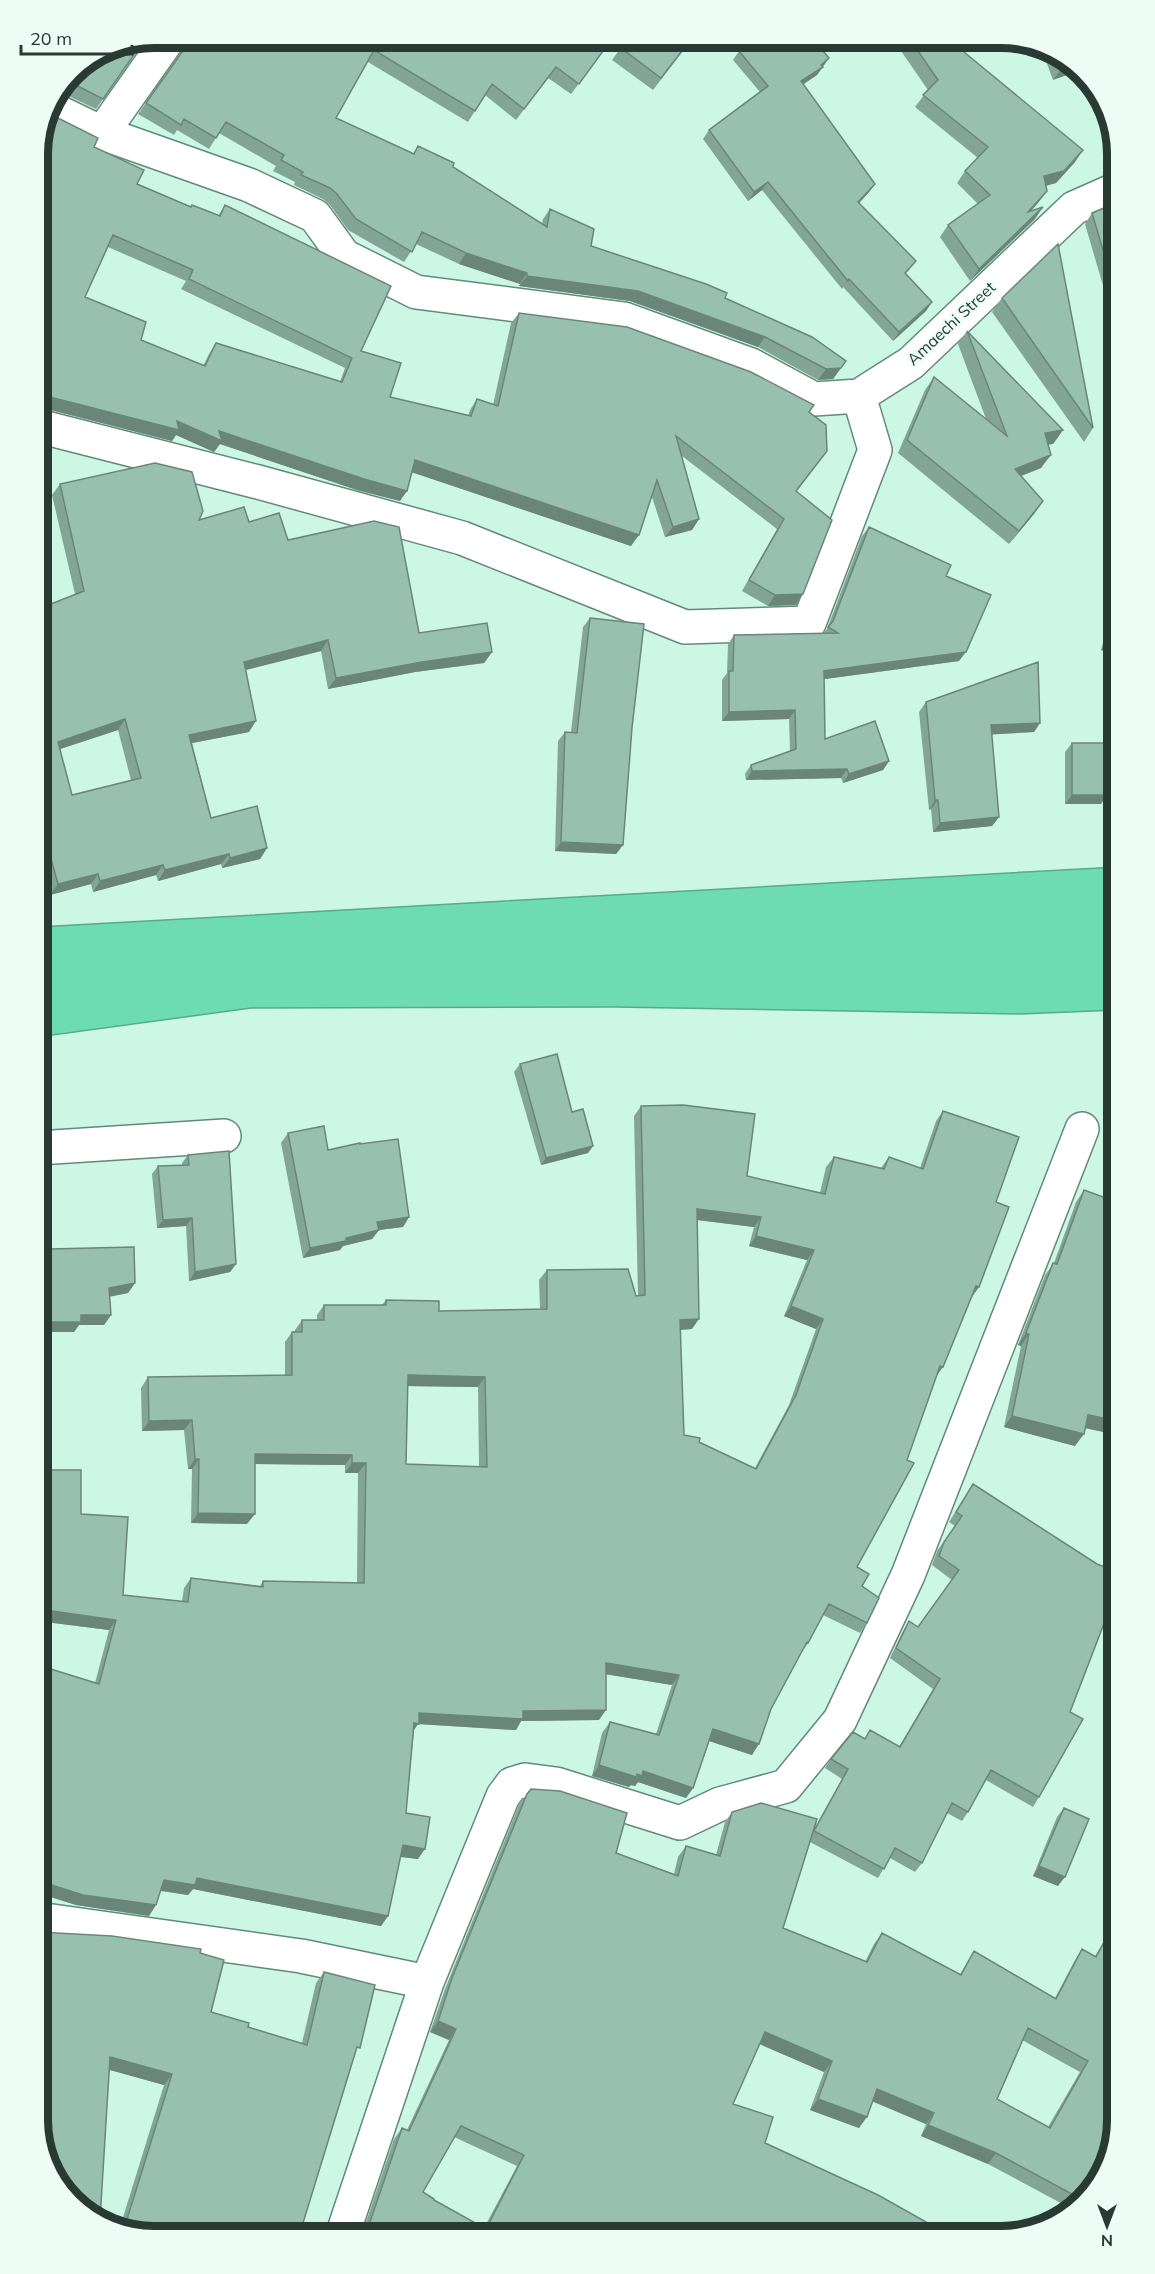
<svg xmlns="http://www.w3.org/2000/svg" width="1155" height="2274" font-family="Mulish,sans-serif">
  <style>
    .water { fill: #6ddbb4; stroke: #59aa8d; stroke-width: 1.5 }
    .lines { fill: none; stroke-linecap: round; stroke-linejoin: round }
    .street-casing { stroke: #63897a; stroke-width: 36 }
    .street { stroke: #fff; stroke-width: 33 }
    .wall { fill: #83a597; fill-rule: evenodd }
    .shaded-wall { fill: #6a867b }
    .building { fill: #98c0b0; stroke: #6a867b; stroke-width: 1.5; fill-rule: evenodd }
    .labels { text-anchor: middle; stroke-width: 5; stroke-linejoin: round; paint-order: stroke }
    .street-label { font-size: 16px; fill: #293933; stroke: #edfdf6 }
    .rim { fill: none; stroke: #293933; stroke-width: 8 }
  </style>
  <rect width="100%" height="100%" fill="#cdf7e5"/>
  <path class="water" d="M1117,867V1010L1020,1014L615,1007L251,1008L38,1037V927Z"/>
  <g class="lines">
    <defs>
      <path id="street" d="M48,107L102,133L249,185L315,216L344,256L416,292L624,319L751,365L814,399L859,396
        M102,133L169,38
        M38,426L258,482L462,538L685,627L809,623L875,450L859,396L911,363L1074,208L1117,189
        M38,1148L224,1136
        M38,1919L301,1956L427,1982
        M345,2227L427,1982L503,1796L512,1784L525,1780L556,1784L680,1823L720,1804L786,1786L840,1720L908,1575L1082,1129"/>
    </defs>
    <use href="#street" class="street-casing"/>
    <use href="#street" class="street"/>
  </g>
  <path class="wall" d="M187,38H594L599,57L571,94L548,78L516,120L485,95L468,122L368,62L336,118L413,154L418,146L542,224L543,219L550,209L591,246L725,298L846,361L833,379L818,380L758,347L630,301L519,286L520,284L459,264L416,244L404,262L348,230L330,205L323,199L294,185L295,182L273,171L276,166L219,133L209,149L177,130L174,135L138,114L184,49L188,40Z
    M628,38H693L653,90L612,60Z
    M892,38H951L946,45L1075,162L1056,183L1046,186L1047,191L1031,211L1035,219L970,281L940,237L948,225L978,204L957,183L965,171L978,158L915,107L928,90Z
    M145,39L96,109L58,91L72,71Z
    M1042,50L1072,61L1053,80Z
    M739,51L829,58L817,75L803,84L875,184L869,192L859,203L910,269L905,274L932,302L926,311L893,341L843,287L842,289L762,190L748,201L703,139L709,130L760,92L733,60Z
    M94,147L137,184L190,207L218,216L225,205L361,351L390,397L468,416L470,410L477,399L493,405L511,323L519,313L809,412L827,451L796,492L803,594L796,605L768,606L742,591L777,529L682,456L699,519L692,530L665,537L652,497L631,546L412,472L400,501L357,490L220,444L214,452L176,435L172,441L43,408ZM108,247L186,281L181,289L345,368L340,382L216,343L209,354L203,366L141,340L85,297Z
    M1118,202V337L1085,224L1092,213Z
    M1002,298L1093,428L1084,442L992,312Z
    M967,331L1063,430L1053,444H1048L1041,468L1021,476L1043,501L1034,514L1009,544L898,453L925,390L934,377L986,419L958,344Z
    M60,484L199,520L249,522L288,540L419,633L492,652L484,663L415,672L328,689L321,651L246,670L249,732L192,743L211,818L267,848L260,859L222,868L221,864L158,881L156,875L93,892L91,884L50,895L38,847L75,594L52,495ZM118,730L131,780L72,795L60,749Z
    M869,527L946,576L959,661L824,679L825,739L889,761L883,770L843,783L841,778L746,780L745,774L751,765L790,751L789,719L722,721V680L727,673L728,644L734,635L824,633L827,629L862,536Z
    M1114,613L1118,614V655L1101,650L1108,622Z
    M590,618L632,728L623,845L616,854L555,851L558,741L565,732H571L583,627Z
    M926,702L1040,723L1034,732L991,734L999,817L992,826L933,832L931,809L929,810L919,712Z
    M1072,743L1101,804H1065V752Z
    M520,1064L572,1112L593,1146L588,1153L541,1165L514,1072Z
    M641,1106L747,1176L820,1193L826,1167L834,1157L881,1168L889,1157L920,1168L936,1121L943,1111L996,1202L979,1287L971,1298L936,1377L857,1567L862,1586L867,1623L860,1633L823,1615L808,1643L801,1653L771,1709L752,1755L709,1741L693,1788L686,1798L638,1782L635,1786L631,1785L629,1787L592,1776L602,1733L610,1722L656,1734L672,1685L606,1674L599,1720L521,1721L516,1730L418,1724L414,1730L406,1813L418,1859L400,1857L388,1916L381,1926L193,1889L188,1895L160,1891L149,1916L76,1905L38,1893V1885L40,1877H38V1665L95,1683L109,1630L38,1621V1470L81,1514L123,1595L182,1601L184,1588L191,1578L260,1586L263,1581L357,1583L358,1473H345V1465L255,1464L247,1524L191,1523L192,1469H188L184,1430L142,1431L141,1388L148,1377L285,1375V1342L292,1332H295V1330L302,1320H317V1315L324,1305H382L386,1300L439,1311L540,1309L539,1280L547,1270L636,1296H638L634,1116ZM697,1220L754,1227L749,1246L807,1260L784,1316L816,1329L789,1405L755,1468L684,1435L680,1330L692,1329ZM408,1386L478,1387L479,1467L406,1464Z
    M288,1133L328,1150L360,1144L409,1217L403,1227L379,1230L372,1239L343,1246L340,1250L303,1258L281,1143Z
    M188,1155L236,1264L230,1272L189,1281L186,1226L157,1228L152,1174L158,1166L182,1165V1163Z
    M1118,1182V1435L1085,1428L1075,1446L1004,1427L1021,1346L1018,1345L1045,1275L1054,1263L1076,1202L1084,1190L1111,1200Z
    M49,1249L135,1283L128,1293L109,1297L111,1315L104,1325H79L74,1332H38L42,1278V1259Z
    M973,1484L1070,1712L1039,1797L1033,1807L986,1780L968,1812L962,1821L947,1813L922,1863L915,1872L890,1858L878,1878L810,1842L783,1928L865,1962L874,1944L882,1933L960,1974L974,1951L1055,1998L1075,1960L1082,1949L1095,1956L1109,1933L1098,2185L1070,2208L988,2164L921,2136L926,2124L873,2101L859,2128L810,2110L824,2072L760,2044L733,2104L765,2143L947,2234L952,2228L979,2236H331L338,2227L346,2234H356L363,2231L394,2139L402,2128L407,2130L449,2040L430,2032L445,1989L519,1805L531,1789L616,1853L674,1874L678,1857L686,1846L716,1855L725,1822L732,1812L813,1831L842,1779L825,1768L831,1759L865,1739L870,1730L899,1747L933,1689L890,1658L903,1631L909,1621L918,1627L952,1580L932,1565L937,1551L955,1526L949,1522ZM1022,2040L1080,2072L1048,2127L997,2099ZM454,2137L517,2166L484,2228L434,2200L423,2192Z
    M1064,1808L1058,1886L1033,1876L1057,1817Z
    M200,1953L211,2012L248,2027L302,2043L316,1983L324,1972L355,2054L147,2236L120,2227L164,2085L110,2070L38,2120Z"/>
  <path class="shaded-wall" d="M829,58L817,75L795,90L801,81Z
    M1074,64L1079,71L1053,80L1062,68Z
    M1083,150L1075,162L1056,183L1035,188L1044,176Z
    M768,182L762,190L748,201L754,192Z
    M875,184L869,192L852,211L858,202Z
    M1047,191L1038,203L1020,224L1028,212Z
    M1043,207L1035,219L970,281L979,269Z
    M466,253L527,273L520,284L459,264Z
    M527,276L638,291L765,337L758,347L630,301L519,286Z
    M932,302L926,311L893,341L899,332Z
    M841,368L833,379L818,380L826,369Z
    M41,397H50L177,421L219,431L407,491L400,501L357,490L220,444L214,452L176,435L172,441L43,408H38V399Z
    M1063,430L1053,444L1035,447L1045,433Z
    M1051,455L1041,468L1005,482L1015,469Z
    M415,460L639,535L631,546L408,471Z
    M1043,501L1034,514L1009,544L1019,531Z
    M699,519L692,530L665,537L673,527Z
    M803,594L796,605L768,606L775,595Z
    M328,640L321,651L237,672L244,662Z
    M1107,641L1118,644V655L1101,650Z
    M492,652L484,663L415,672L328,689L336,678L422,662Z
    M966,652L959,661L818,680L824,671Z
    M795,710L789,719L722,721L729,712Z
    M125,719L118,730L51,752L58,742Z
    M256,721L249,732L182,745L189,735Z
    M1040,723L1034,732L984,735L991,725Z
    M889,761L883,770L843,783L849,774Z
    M847,769L841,778L746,780L752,771Z
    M1072,795H1107L1101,804H1065Z
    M935,800H938L931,809L929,810Z
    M999,817L992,826L933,832L940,823Z
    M45,837L38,847V840Z
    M561,842L623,845L616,854L555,851Z
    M267,848L260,859L222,868L230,858Z
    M229,854L221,864L158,881L165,870Z
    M163,865L156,875L93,892L100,881Z
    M98,874L91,884L50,895L58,884Z
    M593,1146L588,1153L541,1165L546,1158Z
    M697,1209L761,1217L754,1227L689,1219Z
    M409,1217L403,1227L371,1231L377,1222Z
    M192,1218L186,1226L157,1228L163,1220Z
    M379,1230L372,1239L343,1246L340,1250L303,1258L310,1248L346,1238Z
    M756,1236L814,1250L807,1260L749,1246Z
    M236,1264L230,1272L189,1281L195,1272Z
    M135,1283L128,1293L101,1298L109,1288Z
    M976,1286L979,1287L971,1298Z
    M791,1306L823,1319L816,1329L784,1316Z
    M81,1315H111L104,1325H79L74,1332H38V1325L40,1322Z
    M699,1319L692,1329L672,1330L680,1320Z
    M1026,1333L1029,1334L1021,1346L1018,1345Z
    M940,1366L943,1367L936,1377Z
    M408,1375L485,1377L478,1387L401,1386Z
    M1088,1415L1118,1421V1435L1080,1427Z
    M1012,1416L1084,1434L1075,1446L1004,1427Z
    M192,1420L184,1430L142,1431L149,1421Z
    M255,1454L352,1455L345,1465L248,1464Z
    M195,1459H199L192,1469H188Z
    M352,1463H366L358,1473H345Z
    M198,1513L255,1514L247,1524L191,1523Z
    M38,1609L116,1620L109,1630L38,1621Z
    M606,1663L679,1675L672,1685L598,1673Z
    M606,1710L599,1720L521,1721L516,1730L418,1724L411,1734L407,1733L419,1713Z
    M713,1729L759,1744L752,1755L706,1740Z
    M599,1765L637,1774L643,1771L693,1788L686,1798L638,1782L635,1786L631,1785L629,1787L592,1776Z
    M403,1845L425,1849L418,1859L395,1856Z
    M38,1865L47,1867L40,1877H38Z
    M1039,1866L1065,1877L1058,1886L1033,1876Z
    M197,1878L388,1916L381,1926L193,1889L188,1895L157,1890L164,1880Z
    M42,1882L156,1905L149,1916L76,1905L38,1893V1889Z
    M438,2021L456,2029L449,2040L430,2032Z
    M765,2032L832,2061L824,2072L757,2043Z
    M110,2057L172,2074L164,2085L103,2068Z
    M877,2089L934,2113L926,2124L869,2100Z
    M818,2099L867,2117L859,2128L810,2110Z
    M928,2125L996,2153L988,2164L921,2136Z"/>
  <path class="building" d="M192,38H594L606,47L579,84L556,67L524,109L492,84L475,111L374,50L336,118L414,154L418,146L454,163L453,167L547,227L550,209L594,229L591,246L706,284L727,293L725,298L812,337L846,361L841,368L826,369L765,337L638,291L527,276V273L466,253L422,232L412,252L356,219L337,194L330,188L301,175L303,172L281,160L284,155L226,122L216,138L184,119L181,125L146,103Z
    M628,38H692L661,78L621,48Z
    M757,38H812L829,58L821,65L823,67L801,81L875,184L858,202L916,261L905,273L932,302L899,332L849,279L848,281L768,182L754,192L709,130L768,86L739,51Z
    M909,38H950L948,39L950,40L946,45L953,43L1083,150L1064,171L1044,176L1047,191L1028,212L1043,207L979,269L948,225L990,195L965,171L988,147L923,95L938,80Z
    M145,39L103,99L66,80L72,71L110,46Z
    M1057,56L1072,61L1074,64L1062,68Z
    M46,112L98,138L94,147L144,170L137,184L191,207L192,205L220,216L225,205L391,286L361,351L401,363L390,397L471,416L477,399L498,406L519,313L627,327L751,372L814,405L809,412L826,425L827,451L796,491L832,520L803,594L775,595L749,580L784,519L676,436L699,519L673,527L657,480L639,535L415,460L407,491L364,479L219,431L222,441L177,421L179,430L50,397H41L38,399V147ZM113,235L193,270L189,279L352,358L342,382L216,343L205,366L141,340L146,322L85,297Z
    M1118,202V301L1092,213Z
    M1058,244L1093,428L1002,298Z
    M967,331L1063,430L1045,433L1051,455L1015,469L1043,501L1019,531L907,440L934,377L1007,436Z
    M155,463L192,472L203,511L199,520L244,507L249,522L279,513L288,540L374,521L399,527L419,633L487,623L492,652L422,662L336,678L328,640L244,662L256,721L189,735L211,818L257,806L267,848L230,858L229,854L165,870L163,865L100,881L98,874L58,884L45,837L38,840V609L84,591L60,484ZM125,719L141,778L72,795L58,742Z
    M869,527L951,565L946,576L991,595L966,652L824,671L825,739L875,721L889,761L849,774L847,769L752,771L751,765L796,749L795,710L729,712V671H733L734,635L838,633L828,627L833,621Z
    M1114,613L1118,614V644L1107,641Z
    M590,618L644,624L632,728L623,845L561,842L565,732L577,733Z
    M1038,662L1040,723L991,725L999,817L940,823L938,800H935L926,702Z
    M1072,743H1107V795H1072Z
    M557,1054L572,1112L583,1109L593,1146L546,1158L520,1064Z
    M683,1105L755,1114L747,1176L825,1194L834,1157L884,1169L889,1157L923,1169L943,1111L1019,1137L996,1202L1009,1207L979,1287L976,1286L943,1367L940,1366L907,1460L914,1463L857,1567L869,1574L862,1586L879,1598L867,1623L829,1604L808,1643L807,1642L771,1709L759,1744L713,1729L693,1788L643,1771L642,1776L637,1774L636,1777L599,1765L610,1722L659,1735L679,1675L606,1663V1710L523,1711V1719L419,1713V1724L414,1723L406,1813L430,1817L425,1849L403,1845L388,1916L197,1878L195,1885L164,1880L156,1905L83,1895L42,1882L47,1867L38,1865V1665L99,1684L116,1620L38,1609V1470H81V1514L128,1517L123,1595L188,1602L191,1578L263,1587V1581L364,1583L366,1463H352V1455L255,1454V1514L198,1513L199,1459H195L192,1420L149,1421L148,1377L292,1375V1332H302V1320H324V1305H386V1300L439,1301V1311L547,1309V1270L628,1269L636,1296L645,1295L641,1106ZM697,1209L761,1217L756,1236L814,1250L791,1306L823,1319L796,1395L756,1469L699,1442L700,1438L684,1435L680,1320L699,1319ZM408,1375L485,1377L487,1467L406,1464Z
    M324,1126L328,1150L360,1143V1144L398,1139L409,1217L377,1222L379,1230L346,1238V1241L310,1248L288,1133Z
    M229,1151L236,1264L195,1272L192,1218L163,1220L158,1166L189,1165L188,1155Z
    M1084,1190L1114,1201L1118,1192V1421L1088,1415L1084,1434L1012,1416L1029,1334L1026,1333L1053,1263L1057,1264Z
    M134,1247L135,1283L109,1288L111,1315H81V1322H40V1327H38V1278H49V1249Z
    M973,1484L1097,1564L1118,1572V1587L1070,1712L1083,1719L1039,1797L991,1770L968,1812L952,1803L922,1863L895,1848L884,1869L814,1831L848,1769L831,1759L853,1732L865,1739L870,1730L900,1747L940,1679L896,1648L909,1621L918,1627L959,1570L939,1556L944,1542L962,1516L956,1512Z
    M531,1789L560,1791L627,1813L616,1853L678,1876L686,1846L720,1856L732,1812L761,1803L817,1819L783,1928L867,1962L882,1933L961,1975L974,1951L1056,1999L1082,1949L1096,1957L1109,1933L1118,1937V2120L1098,2185L1081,2199L996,2153L928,2125L934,2113L877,2089L867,2117L818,2099L832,2061L765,2032L733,2104L773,2117L765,2143L878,2195L949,2235L952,2228L979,2236H332L338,2227L346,2234H356L365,2230L370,2222L402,2128L409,2131L456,2029L438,2021L452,1978L527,1794ZM1028,2028L1088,2061L1050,2128L997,2099ZM461,2126L524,2155L486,2229L434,2200V2199L423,2192Z
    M1064,1808L1089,1819L1065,1877L1039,1866Z
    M38,1932L112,1936L201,1949L200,1953L224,1960L211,2012L249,2023L248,2027L307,2045L324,1972L375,1985L360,2048L357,2047L299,2236H147L124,2229L172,2074L110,2057L100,2220L89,2217L46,2164L38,2120Z"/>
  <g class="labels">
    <g class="street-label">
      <text transform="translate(951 323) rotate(-43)" y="6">Amaechi Street</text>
    </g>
  </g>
  <path d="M0 0H1155V2274H0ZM154 48H1001A106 106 0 0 1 1107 154V2120A106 106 0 0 1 1001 2226H154A106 106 0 0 1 48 2120V154A106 106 0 0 1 154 48Z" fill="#edfdf6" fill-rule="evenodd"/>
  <path class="rim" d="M154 48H1001A106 106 0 0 1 1107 154V2120A106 106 0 0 1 1001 2226H154A106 106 0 0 1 48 2120V154A106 106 0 0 1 154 48Z"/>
  <g transform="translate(1107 2226) rotate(180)" stroke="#edfdf6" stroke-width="4.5" paint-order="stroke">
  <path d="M0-4.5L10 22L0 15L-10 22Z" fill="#293933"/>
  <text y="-9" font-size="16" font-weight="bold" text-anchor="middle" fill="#293933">N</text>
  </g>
  <path d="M21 45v9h111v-9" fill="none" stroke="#293933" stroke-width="3"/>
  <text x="30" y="45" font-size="18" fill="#293933" stroke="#edfdf6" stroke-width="4.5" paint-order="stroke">20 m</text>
</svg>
